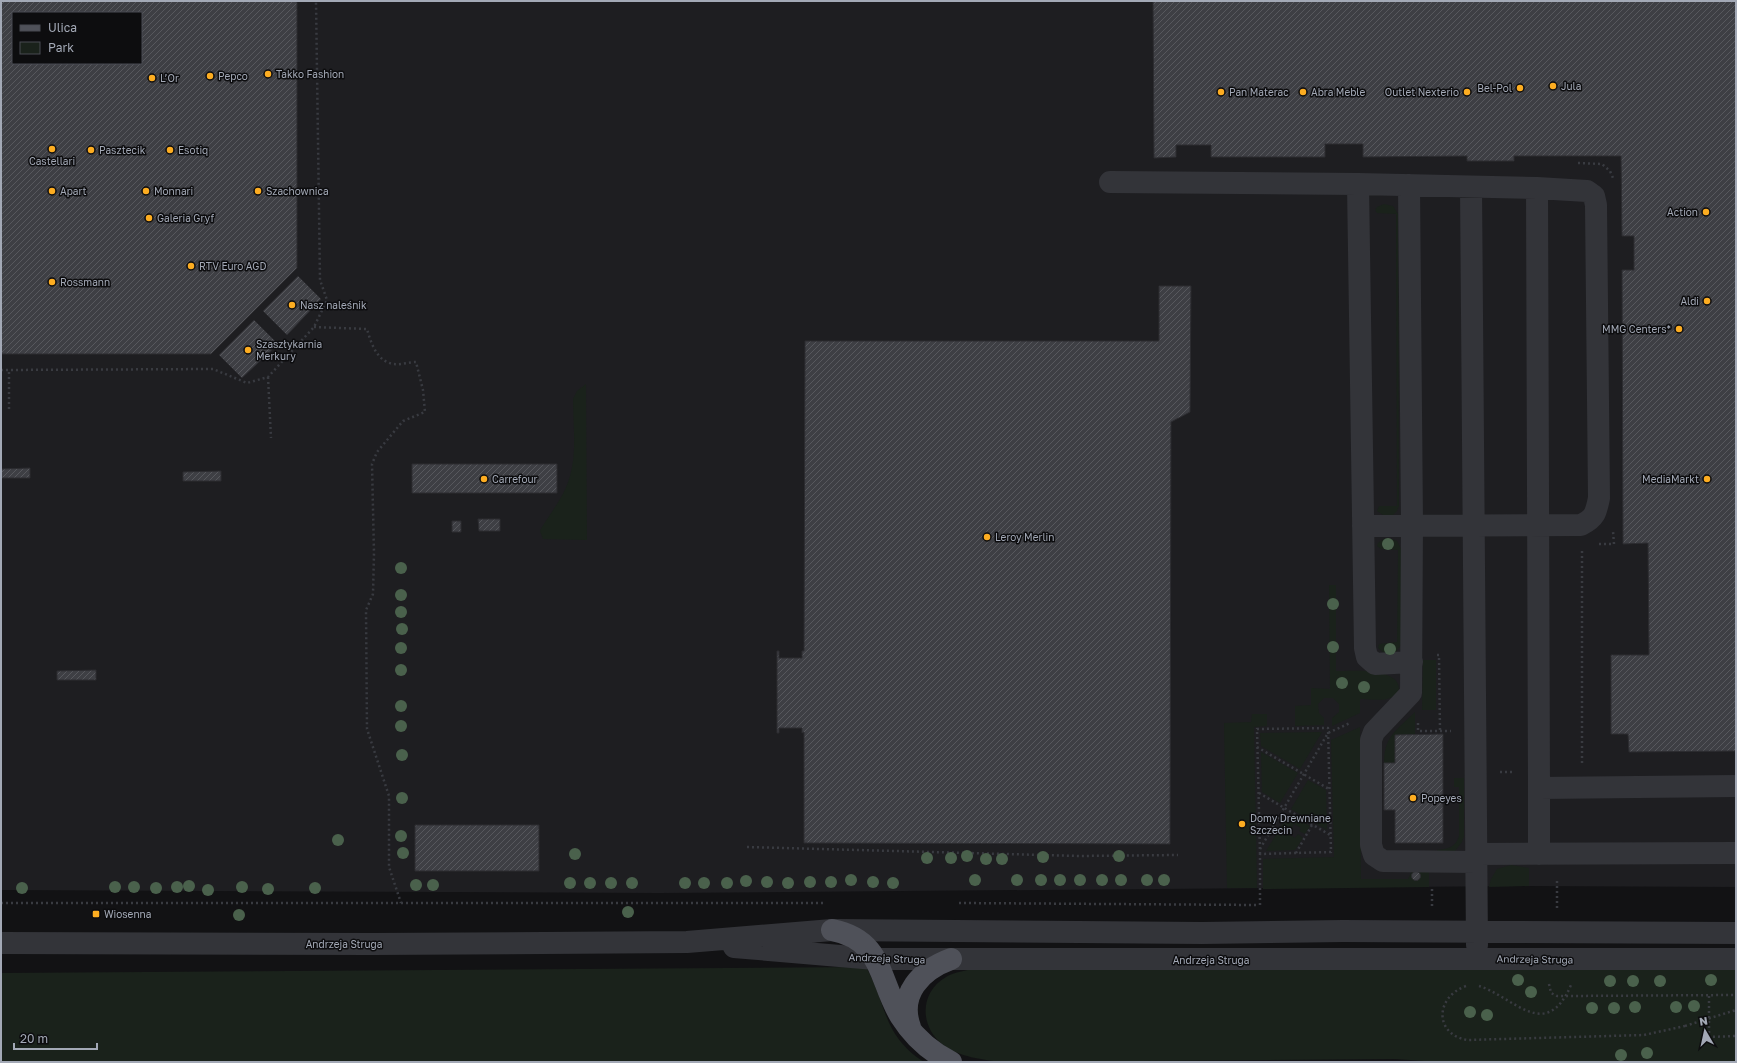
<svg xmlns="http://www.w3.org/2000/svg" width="1737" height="1063" font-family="'Golos Text',sans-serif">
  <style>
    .built { fill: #1e1e21; fill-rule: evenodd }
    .green { fill: #1a221b }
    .building { fill: url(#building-hatch); stroke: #2c2c30; fill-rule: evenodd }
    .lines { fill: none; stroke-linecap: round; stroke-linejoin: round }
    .path { stroke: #393b41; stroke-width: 2.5; stroke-dasharray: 2 3; stroke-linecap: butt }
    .minor { stroke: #333439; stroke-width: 22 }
    .major { stroke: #4f5159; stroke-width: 22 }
    .path-bridge { stroke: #393b41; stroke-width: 2.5; stroke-dasharray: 2 3; stroke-linecap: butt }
    .tree { fill: #4a614c }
    .poi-dot { fill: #fdad21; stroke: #0d0d0f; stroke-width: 1.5 }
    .labels { text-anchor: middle; stroke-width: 3; stroke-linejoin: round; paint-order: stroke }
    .poi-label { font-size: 10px; fill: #a3a9b6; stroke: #0d0d0f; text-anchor: start }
    .street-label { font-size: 10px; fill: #a3a9b6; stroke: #0d0d0f }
  </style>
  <defs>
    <pattern id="building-hatch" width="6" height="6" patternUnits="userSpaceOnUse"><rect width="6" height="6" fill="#3e3f44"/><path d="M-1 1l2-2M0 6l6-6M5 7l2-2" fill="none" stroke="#57585d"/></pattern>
  </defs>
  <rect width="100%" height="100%" fill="#121214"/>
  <path class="built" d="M1,1H1736V887L1529,886L659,893L1,890ZM13,13H141V63H13Z"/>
  <path class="green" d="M1384,204L1393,206L1398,214L1399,506L1397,511L1393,515H1383L1377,511L1379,506H1397L1396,214L1377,213L1375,210L1377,207Z
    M586,384L587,540L543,539L540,531L542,527C552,511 565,495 570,476C577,452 573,424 573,399L577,391Z
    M1389,538L1397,541L1401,549V645L1396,652L1384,653L1378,648L1379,644L1397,642L1398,550L1381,549L1377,546L1378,543L1383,539Z
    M1329,585H1336V671C1351,671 1399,667 1399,689C1394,704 1373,699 1360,699V713L1332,726V718L1339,712V704L1333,698H1324L1318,704L1319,713L1324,718V725L1295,726V706L1311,705V688L1330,689Z
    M1423,660H1436V710H1422Z
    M1415,712V735H1395V763H1384C1384,736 1397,730 1415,712Z
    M1252,714H1267V726L1254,727L1257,888H1227L1224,723L1251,722Z
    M1360,727L1361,879H1408L1413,869H1429V887L1263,889V859L1334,857L1331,740Z
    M1322,732L1300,769L1261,746L1260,733Z
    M1261,752L1298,773L1280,803L1262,792Z
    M1454,778H1464V836L1462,842L1455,851L1437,853V850C1448,849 1456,847 1459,836V787H1454Z
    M1308,780L1326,790L1327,830L1291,809Z
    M1292,815L1310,826L1305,834L1299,831L1301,828L1294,824L1288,834L1295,838L1298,834L1303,838L1295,850L1266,851L1286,818L1289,819Z
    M1511,865L1529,868V886L1489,887L1491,879L1497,869Z
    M866,967C887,1004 882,1035 924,1062H1V973Z
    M978,968L1736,969V1062H1439L1395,1059L1003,1062C984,1060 958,1057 942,1044C919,1025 920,992 946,977C954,972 968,970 978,968Z"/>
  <path class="building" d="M1,1H297V268L211,354H1ZM13,13H141V63H13Z
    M1153,1H1736V751L1629,752L1628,734H1611V655H1649L1648,543L1623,544L1622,270H1634V236H1622L1621,156H1514V161H1467V156L1363,157V144H1325V157H1211V145H1176V157L1154,158Z
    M298,276L321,299L287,335L263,311Z
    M1159,286H1191L1190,412L1171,422L1170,844L804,843V732L802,733V728H779V733H777V651H779V658H802V651H804L805,341H1159Z
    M254,320L278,344L242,378L219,355Z
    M412,464H557V493H412Z
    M30,468V478H1V469Z
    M221,471V481H183V472Z
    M478,519H500V531H479Z
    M452,521H461V532H452Z
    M96,670V680H57V671Z
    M1443,734V843H1395V810H1384V763H1395V735Z
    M415,825H539V871H415Z
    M1411.5 876a4.5 4.5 0 1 1 9 0a4.5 4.5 0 1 1-9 0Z"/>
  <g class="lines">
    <path class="path" d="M1578,163L1602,164L1610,171L1613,178
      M314,327L367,329C371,343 377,362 394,364C401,365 410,362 416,362L423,390L425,412L403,421L377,452L372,464L374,553L373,594L366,610L367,729L389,796V867L401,903
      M1,370L213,369L247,383L268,377L314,327L327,300L320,280L316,1
      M268,377L271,438
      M9,409V370
      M1599,544H1614L1613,531
      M1437,655H1439L1440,731
      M1418,723V731H1451
      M1257,747L1329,789
      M1582,763V550
      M1500,772H1513
      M1259,793L1330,835
      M747,847L1079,856L1178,855
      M1260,849L1328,733L1350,723
      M1296,853L1312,825
      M1260,854L1257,729L1328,728L1331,852L1260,854V905
      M1,903H824
      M959,903L1256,905
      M1432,906V887
      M1557,908V879
      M1549,984L1551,993L1557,996H1566L1736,995
      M1466,986C1435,997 1434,1034 1467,1040L1644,1035L1685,1026
      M1479,986C1514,997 1546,1043 1571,985
      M1709,996V1037L1736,1036"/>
    <path class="minor" d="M1110,182L1358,184L1537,188L1539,788L1736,786
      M1358,184L1365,648L1367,657L1375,664L1412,662
      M1409,185L1412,524L1411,693L1374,732L1371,740V845L1374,855L1383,861L1476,862
      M1471,187L1477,945
      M1363,526L1581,525C1595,518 1596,513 1599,498L1596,205L1594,196L1587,191L1537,188
      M1539,788V854
      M1476,854L1736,853
      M1,943L373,944L687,942L832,930L1202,933L1343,931L1736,933
      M734,947L875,959H1736"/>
    <path class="major" d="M832,930C884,940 878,980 901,1017C913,1036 931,1052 951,1062
      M910,1027C898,994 921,970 951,959"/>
    <path class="path-bridge" d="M1685,1026L1736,1010"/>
  </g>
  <g class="tree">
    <circle cx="1388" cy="544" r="6"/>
    <circle cx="401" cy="568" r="6"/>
    <circle cx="401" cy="595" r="6"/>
    <circle cx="1333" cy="604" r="6"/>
    <circle cx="401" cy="612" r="6"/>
    <circle cx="402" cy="629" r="6"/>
    <circle cx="1333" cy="647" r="6"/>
    <circle cx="401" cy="648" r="6"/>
    <circle cx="1390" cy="649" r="6"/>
    <circle cx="401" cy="670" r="6"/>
    <circle cx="1342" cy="683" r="6"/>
    <circle cx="1364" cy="687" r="6"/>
    <circle cx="401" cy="706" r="6"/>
    <circle cx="401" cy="726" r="6"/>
    <circle cx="402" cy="755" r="6"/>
    <circle cx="402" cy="798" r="6"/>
    <circle cx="401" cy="836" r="6"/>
    <circle cx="338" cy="840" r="6"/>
    <circle cx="403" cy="853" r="6"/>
    <circle cx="575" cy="854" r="6"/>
    <circle cx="967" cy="856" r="6"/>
    <circle cx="1119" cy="856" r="6"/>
    <circle cx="1043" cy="857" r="6"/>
    <circle cx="927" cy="858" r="6"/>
    <circle cx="951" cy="858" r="6"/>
    <circle cx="986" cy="859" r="6"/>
    <circle cx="1002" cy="859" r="6"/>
    <circle cx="851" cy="880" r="6"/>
    <circle cx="975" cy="880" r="6"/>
    <circle cx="1017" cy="880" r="6"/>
    <circle cx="1041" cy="880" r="6"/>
    <circle cx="1060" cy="880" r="6"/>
    <circle cx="1080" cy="880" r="6"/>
    <circle cx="1102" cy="880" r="6"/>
    <circle cx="1121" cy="880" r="6"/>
    <circle cx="1147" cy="880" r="6"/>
    <circle cx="1164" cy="880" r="6"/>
    <circle cx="746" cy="881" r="6"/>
    <circle cx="767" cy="882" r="6"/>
    <circle cx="810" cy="882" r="6"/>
    <circle cx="831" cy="882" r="6"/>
    <circle cx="873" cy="882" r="6"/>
    <circle cx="570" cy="883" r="6"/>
    <circle cx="590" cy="883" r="6"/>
    <circle cx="611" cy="883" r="6"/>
    <circle cx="632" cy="883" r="6"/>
    <circle cx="685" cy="883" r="6"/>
    <circle cx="704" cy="883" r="6"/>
    <circle cx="727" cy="883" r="6"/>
    <circle cx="788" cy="883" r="6"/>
    <circle cx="893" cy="883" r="6"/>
    <circle cx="416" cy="885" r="6"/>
    <circle cx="433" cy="885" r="6"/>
    <circle cx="189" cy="886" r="6"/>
    <circle cx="115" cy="887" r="6"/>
    <circle cx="134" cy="887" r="6"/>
    <circle cx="177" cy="887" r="6"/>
    <circle cx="242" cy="887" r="6"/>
    <circle cx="22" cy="888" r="6"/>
    <circle cx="156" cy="888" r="6"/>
    <circle cx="315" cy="888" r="6"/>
    <circle cx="268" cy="889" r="6"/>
    <circle cx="208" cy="890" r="6"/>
    <circle cx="628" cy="912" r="6"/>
    <circle cx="239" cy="915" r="6"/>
    <circle cx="1518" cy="980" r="6"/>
    <circle cx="1711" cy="980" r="6"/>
    <circle cx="1610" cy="981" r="6"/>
    <circle cx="1633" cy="981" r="6"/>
    <circle cx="1660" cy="981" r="6"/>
    <circle cx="1531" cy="992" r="6"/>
    <circle cx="1694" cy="1006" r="6"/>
    <circle cx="1635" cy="1007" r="6"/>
    <circle cx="1676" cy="1007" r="6"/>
    <circle cx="1592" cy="1008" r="6"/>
    <circle cx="1614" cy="1008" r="6"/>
    <circle cx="1470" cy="1012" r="6"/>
    <circle cx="1487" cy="1015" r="6"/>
    <circle cx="1647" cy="1053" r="6"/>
    <circle cx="1621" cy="1055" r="6"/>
  </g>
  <g class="poi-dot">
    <circle cx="268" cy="74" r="4"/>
    <circle cx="210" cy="76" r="4"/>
    <circle cx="152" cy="78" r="4"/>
    <circle cx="1553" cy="86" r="4"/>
    <circle cx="1520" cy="88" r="4"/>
    <circle cx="1221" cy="92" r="4"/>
    <circle cx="1303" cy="92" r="4"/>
    <circle cx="1467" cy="92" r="4"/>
    <circle cx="52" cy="149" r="4"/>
    <circle cx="91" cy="150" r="4"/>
    <circle cx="170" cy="150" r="4"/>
    <circle cx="52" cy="191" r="4"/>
    <circle cx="146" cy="191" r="4"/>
    <circle cx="258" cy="191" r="4"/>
    <circle cx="1706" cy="212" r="4"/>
    <circle cx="149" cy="218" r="4"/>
    <circle cx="191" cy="266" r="4"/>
    <circle cx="52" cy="282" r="4"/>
    <circle cx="1707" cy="301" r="4"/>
    <circle cx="292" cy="305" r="4"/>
    <circle cx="1679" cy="329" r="4"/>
    <circle cx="248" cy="350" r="4"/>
    <circle cx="484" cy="479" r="4"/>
    <circle cx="1707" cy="479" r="4"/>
    <circle cx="987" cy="537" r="4"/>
    <circle cx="1413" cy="798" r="4"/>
    <circle cx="1242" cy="824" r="4"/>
    <rect x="92" y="910" width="8" height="8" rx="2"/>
  </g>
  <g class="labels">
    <g class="poi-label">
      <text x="276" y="78">Takko Fashion</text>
      <text x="218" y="80">Pepco</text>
      <text x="160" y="82">L’Or</text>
      <text x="1561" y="90">Jula</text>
      <text x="1512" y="92" text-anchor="end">Bel-Pol</text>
      <text x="1229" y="96">Pan Materac</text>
      <text x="1311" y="96">Abra Meble</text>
      <text x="1459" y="96" text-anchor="end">Outlet Nexterio</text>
      <text x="99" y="154">Pasztecik</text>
      <text x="178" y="154">Esotiq</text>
      <text x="52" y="165" text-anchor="middle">Castellari</text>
      <text x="60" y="195">Apart</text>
      <text x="154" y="195">Monnari</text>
      <text x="266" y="195">Szachownica</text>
      <text x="1698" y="216" text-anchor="end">Action</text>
      <text x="157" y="222">Galeria Gryf</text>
      <text x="199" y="270">RTV Euro AGD</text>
      <text x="60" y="286">Rossmann</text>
      <text x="1699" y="305" text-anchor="end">Aldi</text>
      <text x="300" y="309">Nasz naleśnik</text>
      <text x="1671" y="333" text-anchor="end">MMG Centers*</text>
      <text x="256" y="348">Szaszłykarnia<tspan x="256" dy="12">Merkury</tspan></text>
      <text x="492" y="483">Carrefour</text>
      <text x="1699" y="483" text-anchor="end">MediaMarkt</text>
      <text x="995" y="541">Leroy Merlin</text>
      <text x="1421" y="802">Popeyes</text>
      <text x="1250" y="822">Domy Drewniane<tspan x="1250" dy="12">Szczecin</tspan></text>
      <text x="104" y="918">Wiosenna</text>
    </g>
    <g class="street-label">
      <text x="344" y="948">Andrzeja Struga</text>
      <text transform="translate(887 958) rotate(2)" y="4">Andrzeja Struga</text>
      <text transform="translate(1535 959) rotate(1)" y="4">Andrzeja Struga</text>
      <text x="1211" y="964">Andrzeja Struga</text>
    </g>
  </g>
  <rect width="1737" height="1063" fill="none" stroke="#a3a9b6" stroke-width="4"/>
  <rect x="12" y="12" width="130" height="52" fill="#0d0d0f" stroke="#494b52"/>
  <rect x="20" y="25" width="20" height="6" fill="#4f5159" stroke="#494b52"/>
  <text x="48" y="32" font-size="12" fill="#a3a9b6">Ulica</text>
  <rect x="20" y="42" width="20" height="12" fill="#1a221b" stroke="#494b52"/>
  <text x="48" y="52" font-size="12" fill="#a3a9b6">Park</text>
  <g transform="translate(1705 1031) rotate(351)" stroke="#0d0d0f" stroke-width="3" paint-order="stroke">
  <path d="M0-3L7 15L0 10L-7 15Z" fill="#a3a9b6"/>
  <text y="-6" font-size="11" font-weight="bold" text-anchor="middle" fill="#a3a9b6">N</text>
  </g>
  <path d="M14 1043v6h83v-6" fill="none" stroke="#a3a9b6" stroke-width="2"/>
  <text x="20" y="1043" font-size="12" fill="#a3a9b6" stroke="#0d0d0f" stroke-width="3" paint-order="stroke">20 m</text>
</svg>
